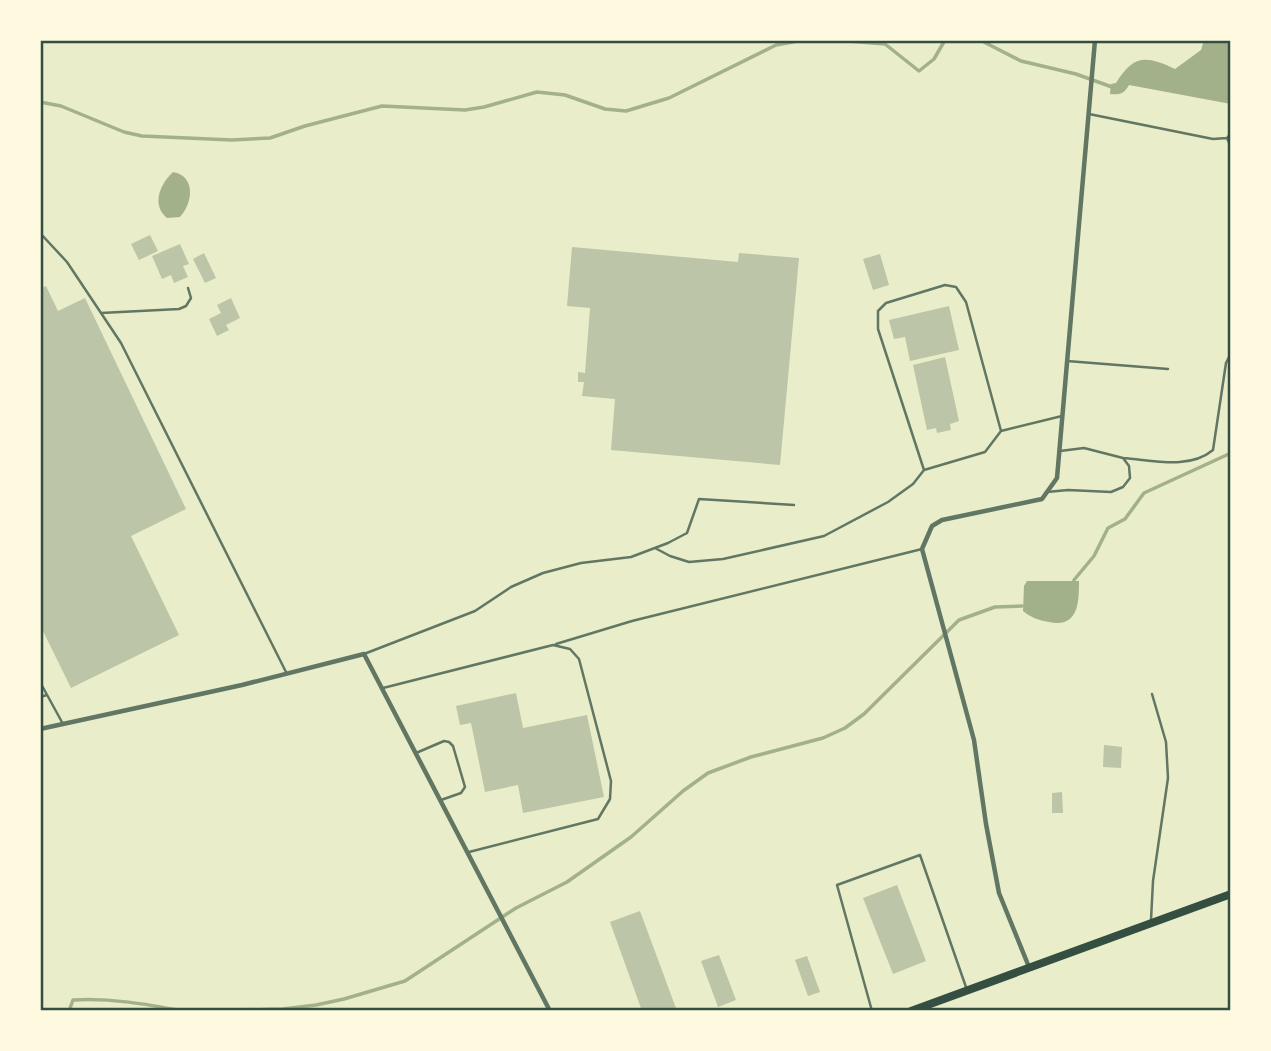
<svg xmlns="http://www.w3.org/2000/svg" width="1271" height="1051" font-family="'IBM Plex Serif',serif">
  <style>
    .water { fill: #a3b18a }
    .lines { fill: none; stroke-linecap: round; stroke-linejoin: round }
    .stream { stroke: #a3b18a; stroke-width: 3.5 }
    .building { fill: #bcc5a7 }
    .service { stroke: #617663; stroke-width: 2.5 }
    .minor { stroke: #617663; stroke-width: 4.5 }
    .trunk { stroke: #344e41; stroke-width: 8 }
    .neatline { fill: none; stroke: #344e41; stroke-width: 2.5 }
  </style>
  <rect width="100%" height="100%" fill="#e9edc9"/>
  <path class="water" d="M1204,40H1231V104L1129,85C1124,94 1120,95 1110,94L1111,84L1116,83C1133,55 1146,55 1175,69L1201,50Z
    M173,172C196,176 193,203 180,217L167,218C151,205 160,184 173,172Z
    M1027,581H1079C1079,604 1078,628 1049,622C1038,620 1032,618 1023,611L1024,586Z"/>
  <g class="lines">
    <path class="stream" d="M835,40L885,44L919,71L934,59L945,40
      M980,40L1021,61L1076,74L1112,87
      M40,102L61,106L124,132L142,136L232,140L270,138L305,126L382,106L465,110L484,107L537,92L565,95L605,109L626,111L669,98L776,45L804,40
      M1074,580L1094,556L1108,528L1125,519L1144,493L1231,453
      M69,1011L73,1000C111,998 146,1004 183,1011
      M194,1011L283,1009L316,1005L344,999L405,981L516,908L567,882L631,837L683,791L708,773L751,757L823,738L845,728L864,714L959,620L995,607L1022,606"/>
  </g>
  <path class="building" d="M150,235L158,251L139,260L131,244Z
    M180,244L189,264L183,266L188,277L174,283L171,275L162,279L152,256Z
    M572,247L738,262L739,253L799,258L780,465L611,450L615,399L582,396L584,382H578V372L585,373L590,308L567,306Z
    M204,253L216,278L205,283L193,259Z
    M880,254L889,285L873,290L863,259Z
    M46,286L58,311L85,298L186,509L131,536L179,635L71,688L40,625V289Z
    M231,298L240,318L226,325L229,330L217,336L209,319L221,313L217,305Z
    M949,306L959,350L910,361L905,337L894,339L889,320Z
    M945,357L959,421L950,424L951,430L937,433L936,428L927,430L913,365Z
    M516,693L523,728L587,715L604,797L523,813L518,785L485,792L471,723L460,725L456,706Z
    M1104,745L1122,747L1121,768L1103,767Z
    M1062,792L1063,813H1052V793Z
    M897,885L926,961L893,974L863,898Z
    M640,911L677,1011H642L610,922Z
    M719,955L736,1000L718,1007L701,961Z
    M807,956L820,992L808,996L795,960Z"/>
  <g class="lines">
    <path class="service" d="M1089,114L1213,139L1227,138L1231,133
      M1227,138L1231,147
      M40,233L67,262L121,343L286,672
      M101,313L179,309L186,306L191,298L188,288
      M1067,361L1168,369
      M1123,458C1153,460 1189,470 1213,450L1226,363L1231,353
      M924,470L878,329V311L886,303L945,285L956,287L966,302L1001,431
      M1047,492L1068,490L1111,492L1123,487L1130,478L1129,466L1123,458L1084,448L1060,451
      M655,548L670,556L689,562L723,559L824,536L888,502L913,484L924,470L985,452L1001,431L1062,416
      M556,644L632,621L922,549
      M364,654L475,611L511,587L543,573L581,563L631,557L668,543L687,533L699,499L794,505
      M40,682L63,724
      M383,688L553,645L570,649L579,659L611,781L610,799L598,819L469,852
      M40,697L47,695
      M416,753L444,741L449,742L453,746L465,787L461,793L441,800
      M1151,920L1153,881L1168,778L1166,742L1152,694
      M872,1011L837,885L920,855L967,990"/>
    <path class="minor" d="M40,729L242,685L364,654L550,1011
      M1029,967L999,893L986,824L974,740L922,549L932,526L942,520L1042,499L1057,478L1095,40"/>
    <path class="trunk" d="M911,1011L1231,894"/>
  </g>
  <rect width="1271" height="1051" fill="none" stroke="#fefae0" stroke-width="84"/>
  <rect x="42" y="42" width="1187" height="967" class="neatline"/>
</svg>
